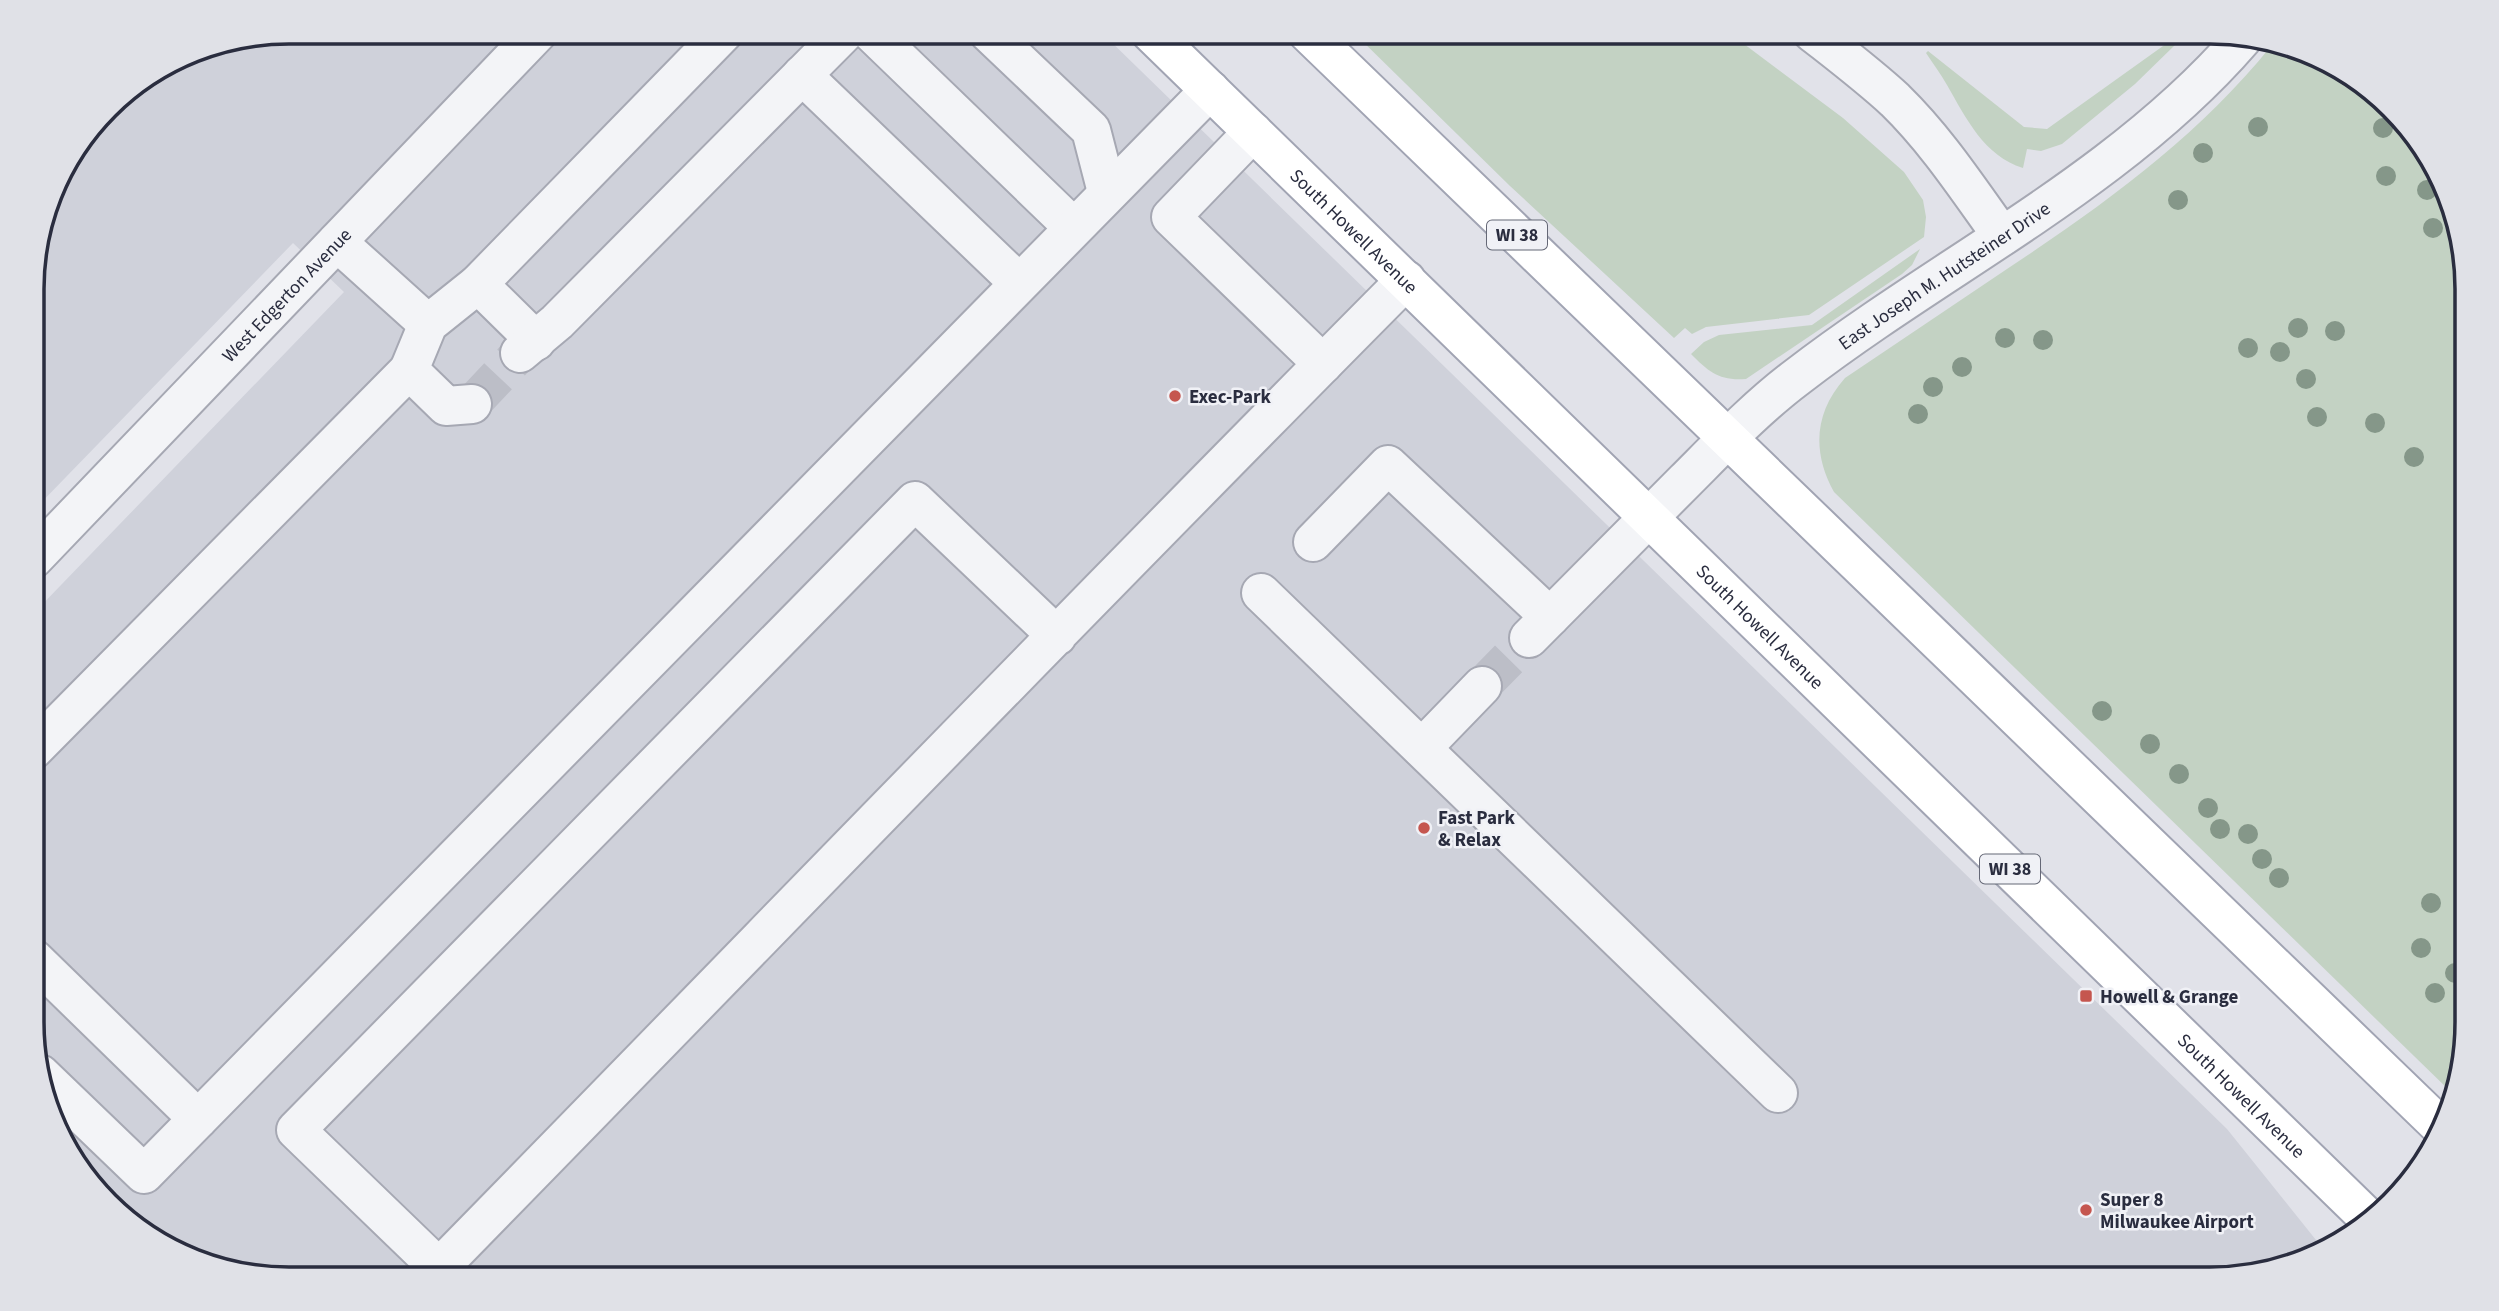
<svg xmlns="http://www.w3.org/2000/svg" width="2499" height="1311" font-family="'Source Sans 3',sans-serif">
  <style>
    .built { fill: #cfd1da }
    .green { fill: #c3d2c3 }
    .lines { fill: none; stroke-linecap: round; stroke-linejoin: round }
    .minor-tunnel { stroke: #bcbec7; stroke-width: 38; stroke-dasharray: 38 19; stroke-linecap: butt }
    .minor-casing { stroke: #a6a8b3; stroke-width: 42 }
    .major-casing { stroke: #a1a4b3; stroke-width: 42 }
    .minor { stroke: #f3f4f7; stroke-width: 38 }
    .major { stroke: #fff; stroke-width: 38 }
    .tree { fill: #859789 }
    .poi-dot { fill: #c5564f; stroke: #f0f1f6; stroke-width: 2.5 }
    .labels { text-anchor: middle; stroke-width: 5; stroke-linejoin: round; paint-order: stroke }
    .shield { fill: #f0f1f6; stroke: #656876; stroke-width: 2 }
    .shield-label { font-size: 18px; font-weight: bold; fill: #2a2d3f }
    .street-label { font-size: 19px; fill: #2a2d3f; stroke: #f0f1f6 }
    .poi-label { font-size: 19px; font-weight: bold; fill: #2a2d3f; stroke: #f0f1f6; text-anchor: start }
    .rim { fill: none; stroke: #2a2d3f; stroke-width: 3.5 }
  </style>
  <rect width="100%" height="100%" fill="#e1e2e9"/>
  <path class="built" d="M288,32H1101L2227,1129L2324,1250L2293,1266L2227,1279H288L174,1253L75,1166L34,1056L33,614L344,292L293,243L33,511L32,271L58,175L119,96L190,51Z"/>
  <path class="green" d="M1353,32H1728L1843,118L1904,172L1923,200L1926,217L1924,237L1809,315L1706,327L1692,334L1685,328L1674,338L1510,186Z
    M2170,41L2175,45L2135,84L2062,144L2041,151L2027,149L2023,168C1984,156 1966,118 1947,85C1941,74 1933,64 1926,53L1928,51L2024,127L2047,129Z
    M2271,46L2325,58L2424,145L2465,255L2467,1023L2451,1092L1834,492C1812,452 1814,413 1845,378C1898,342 1951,307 2004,271C2102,206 2197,138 2271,46Z
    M1920,249L1912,265L1902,274L1746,379C1719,381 1709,372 1691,354L1704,342L1719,335L1812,325Z"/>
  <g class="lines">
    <path class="minor-tunnel" d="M472,404L520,353
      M1482,686L1529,638"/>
    <defs>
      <g id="minor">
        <path d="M871,32L1073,227"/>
        <path d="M988,32L1091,130L1107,192"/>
        <path d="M1812,32C1840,54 1869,76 1895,100C1937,141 1968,189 2002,236"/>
        <path d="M802,75L1018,282"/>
        <path d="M1253,132L1171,217L1323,364"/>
        <path d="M337,242L428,324"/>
        <path d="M478,284L536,341"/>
        <path d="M520,353L557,322L845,32"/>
        <path d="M472,404L446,406L409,370L428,324L478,284L724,32"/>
        <path d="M1313,542L1388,465L1550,617"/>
        <path id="s1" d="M33,559L538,32"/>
        <path d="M1261,593L1778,1093"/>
        <path d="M1057,636L915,501L296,1130L439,1268C761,939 1081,607 1406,280"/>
        <path id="s2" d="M1529,638C1581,586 1633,533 1685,481C1721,445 1757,407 1797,377C1945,263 2119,181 2242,39"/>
        <path d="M1422,748L1482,686"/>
        <path d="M33,750L409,370"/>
        <path d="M34,959L198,1119"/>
        <path d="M40,1074L144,1174L1210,90"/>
      </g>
      <g id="major">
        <path id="s3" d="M1150,32L2371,1221"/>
        <path d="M1307,32L2443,1129"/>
      </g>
    </defs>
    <use href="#minor" class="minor-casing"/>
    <use href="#major" class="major-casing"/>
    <use href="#minor" class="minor"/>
    <use href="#major" class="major"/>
  </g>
  <g class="tree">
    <circle cx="2258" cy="127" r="10"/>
    <circle cx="2383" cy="128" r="10"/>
    <circle cx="2203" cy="153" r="10"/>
    <circle cx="2386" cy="176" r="10"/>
    <circle cx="2427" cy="190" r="10"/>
    <circle cx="2178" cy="200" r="10"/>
    <circle cx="2433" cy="228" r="10"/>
    <circle cx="2298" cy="328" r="10"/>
    <circle cx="2335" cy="331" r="10"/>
    <circle cx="2005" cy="338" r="10"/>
    <circle cx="2043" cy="340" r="10"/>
    <circle cx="2248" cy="348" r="10"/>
    <circle cx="2280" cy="352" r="10"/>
    <circle cx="1962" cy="367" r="10"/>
    <circle cx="2306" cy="379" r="10"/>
    <circle cx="1933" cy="387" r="10"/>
    <circle cx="1918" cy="414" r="10"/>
    <circle cx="2317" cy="417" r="10"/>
    <circle cx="2375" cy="423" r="10"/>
    <circle cx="2414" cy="457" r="10"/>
    <circle cx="2102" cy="711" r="10"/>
    <circle cx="2150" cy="744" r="10"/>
    <circle cx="2179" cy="774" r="10"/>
    <circle cx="2208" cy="808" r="10"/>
    <circle cx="2220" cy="829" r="10"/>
    <circle cx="2248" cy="834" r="10"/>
    <circle cx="2262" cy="859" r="10"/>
    <circle cx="2279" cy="878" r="10"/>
    <circle cx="2431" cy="903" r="10"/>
    <circle cx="2421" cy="948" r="10"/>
    <circle cx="2455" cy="973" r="10"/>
    <circle cx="2435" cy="993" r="10"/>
  </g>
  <g class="poi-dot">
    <circle cx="1175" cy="396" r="7"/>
    <circle cx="1424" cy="828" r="7"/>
    <rect x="2079" y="989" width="14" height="14" rx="3.5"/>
    <circle cx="2086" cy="1210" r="7"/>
  </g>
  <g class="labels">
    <g class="shield">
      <rect x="1487" y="220.5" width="60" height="29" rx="5"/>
      <rect x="1980" y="854.5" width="60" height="29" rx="5"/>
    </g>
    <g class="shield-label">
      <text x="1517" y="241">WI 38</text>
      <text x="2010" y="875">WI 38</text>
    </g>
    <g class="street-label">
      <text dy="7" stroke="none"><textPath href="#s3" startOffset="285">South Howell Avenue</textPath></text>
      <text dy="7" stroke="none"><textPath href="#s2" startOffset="553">East Joseph M. Hutsteiner Drive</textPath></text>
      <text dy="7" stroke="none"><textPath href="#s1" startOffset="366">West Edgerton Avenue</textPath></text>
      <text dy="7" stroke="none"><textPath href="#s3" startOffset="852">South Howell Avenue</textPath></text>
      <text dy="7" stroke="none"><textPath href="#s3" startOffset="1524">South Howell Avenue</textPath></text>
    </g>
    <g class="poi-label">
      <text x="1189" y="403">Exec-Park</text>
      <text x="1438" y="824">Fast Park<tspan x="1438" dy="22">&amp; Relax</tspan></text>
      <text x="2100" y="1003">Howell &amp; Grange</text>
      <text x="2100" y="1206">Super 8<tspan x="2100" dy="22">Milwaukee Airport</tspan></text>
    </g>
  </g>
  <path d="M0 0H2499V1311H0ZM289 44H2210A245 245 0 0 1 2455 289V1022A245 245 0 0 1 2210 1267H289A245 245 0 0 1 44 1022V289A245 245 0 0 1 289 44Z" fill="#e0e1e7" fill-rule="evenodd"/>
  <path class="rim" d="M289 44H2210A245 245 0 0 1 2455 289V1022A245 245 0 0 1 2210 1267H289A245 245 0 0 1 44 1022V289A245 245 0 0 1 289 44Z"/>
</svg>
